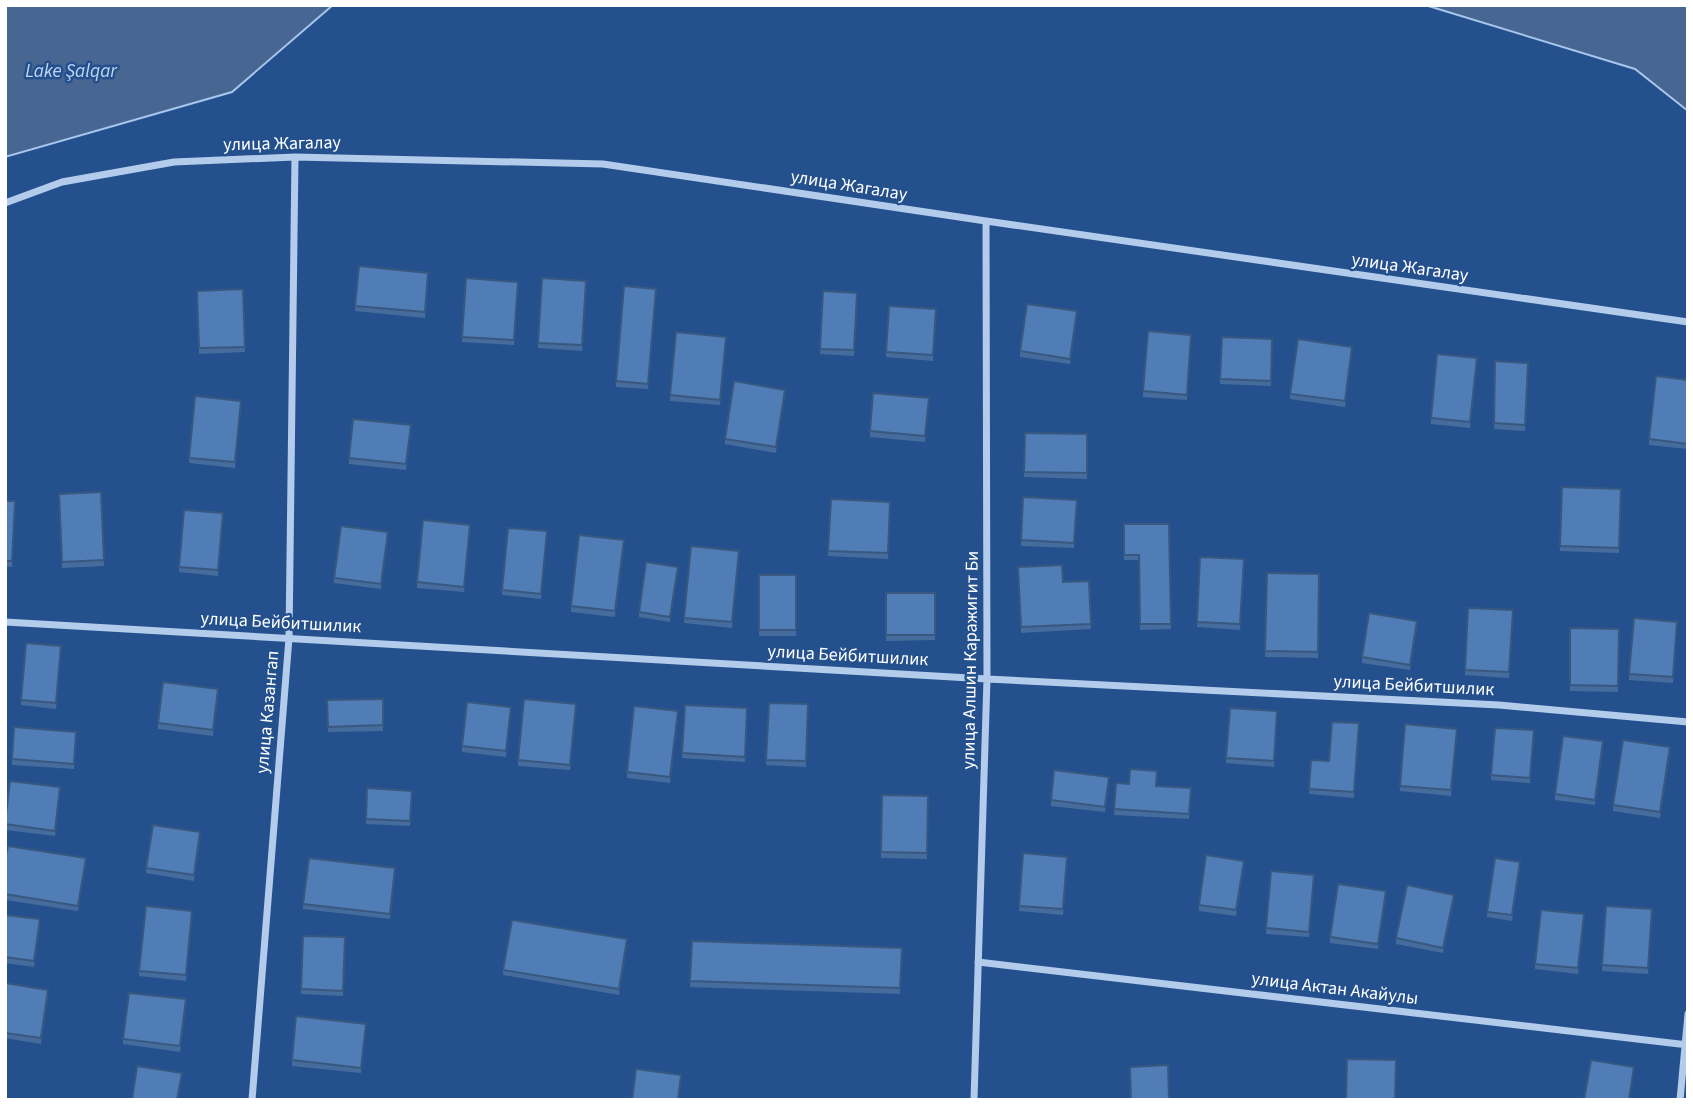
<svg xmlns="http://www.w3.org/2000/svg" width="1693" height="1105" font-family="'Source Sans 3',sans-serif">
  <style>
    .water { fill: #476792; stroke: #a7c6ec; stroke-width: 2 }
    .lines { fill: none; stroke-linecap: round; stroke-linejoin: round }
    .street { stroke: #b3cceb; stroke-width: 7 }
    .wall { fill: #456c9c }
    .shaded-wall { fill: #38587f }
    .building { fill: #507db5; stroke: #38587f; stroke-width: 2 }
    .labels { text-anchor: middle; stroke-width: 5; stroke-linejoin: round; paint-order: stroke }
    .street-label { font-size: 18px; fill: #fff; stroke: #24518d }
    .water-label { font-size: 19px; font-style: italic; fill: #bfd6f2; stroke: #24518d }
  </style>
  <rect width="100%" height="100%" fill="#24518d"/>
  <path class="water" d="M5,5H333L232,92L5,157Z
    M1425,5H1688V111L1635,69Z"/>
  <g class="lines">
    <path class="street" d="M5,203L62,182L174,162L295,157L603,164L986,221L1688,322
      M5,622L987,679L1499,705L1688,722
      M978,962L1688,1045
      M252,1100L289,638L295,157
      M974,1100L987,679L986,221
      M1680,1100L1688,1014"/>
  </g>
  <path class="wall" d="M428,278L425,318L355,311V306Z
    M466,278L518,282L514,345L462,342Z
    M586,281L582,351L538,348V343Z
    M243,289L245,352L199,354L197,291Z
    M823,291L857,293L854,356L820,354Z
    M656,294L648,389L616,387V381Z
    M936,309L933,361L886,357V352Z
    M1077,316L1070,364L1020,357V351Z
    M1191,335L1187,400L1143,397V391Z
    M1222,337L1272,339L1271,386L1220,384Z
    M726,343L720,405L670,401V395Z
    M1352,352L1345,407L1290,399V394Z
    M1495,361L1528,363L1525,431L1494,429Z
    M1477,363L1470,428L1431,424V418Z
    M1688,380V449L1649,445V439Z
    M785,395L776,453L725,444V439Z
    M929,403L925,442L870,437V431Z
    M241,406L235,468L189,463V458Z
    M411,430L406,470L349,464V458Z
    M1025,433L1087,434V479L1024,477Z
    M1621,489L1619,553L1560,551V546Z
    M101,492L104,566L62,568L59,494Z
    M1023,497L1077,500L1074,548L1021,546Z
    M831,499L890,502L888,559L828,556Z
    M5,501H15L12,567L5,566Z
    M223,513L218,576L179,572V567Z
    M1124,524H1169L1171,629L1140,630L1139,560H1124Z
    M470,525L464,592L417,588V582Z
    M547,536L541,599L502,595V590Z
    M388,537L381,589L334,583V578Z
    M624,546L615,617L571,612V606Z
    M739,557L732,628L684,623V618Z
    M1200,557L1244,559L1240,630L1197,627Z
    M1018,567L1063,582L1089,581L1091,629L1021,633Z
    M678,572L670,622L639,617V612Z
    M1267,573L1319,574L1318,658L1265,657Z
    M759,575H796V636H759Z
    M886,593H935V640L886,641Z
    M1468,608L1513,610L1509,678L1465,675Z
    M1417,626L1410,670L1362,663V657Z
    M1677,627L1673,683L1629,680V674Z
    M1570,628L1619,629L1618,692L1570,691Z
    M61,652L56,709L21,705V700Z
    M218,694L213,736L158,729V723Z
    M327,700L383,725V731L328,732Z
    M769,703L808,704L806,767L766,765Z
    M685,705L747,708L745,762L682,758Z
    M1230,708L1277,711L1274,767L1226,763Z
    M576,710L570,770L518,766V760Z
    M511,712L506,757L462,752V746Z
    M678,717L670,783L627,778V772Z
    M1359,729L1354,798L1309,794L1311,760L1329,761Z
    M1457,729L1451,796L1400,791V786Z
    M1534,736L1530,783L1491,780V775Z
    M76,738L74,769L12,765V759Z
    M1603,747L1595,805L1555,800V794Z
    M1670,753L1660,818L1613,811V805Z
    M1109,782L1105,812L1051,806V800Z
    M1116,783L1191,788L1189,819L1114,815Z
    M367,788L412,791L410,826L366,824Z
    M60,793L55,836L5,830V817Z
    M928,796L927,859L881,858V852Z
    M200,838L194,881L146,873V868Z
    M1067,857L1063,915L1019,911V906Z
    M5,860L86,864L78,911L5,900Z
    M1244,866L1236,916L1199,911V905Z
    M1520,867L1512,921L1487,917V912Z
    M395,873L390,919L303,909V904Z
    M1314,880L1309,937L1266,934V928Z
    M1386,896L1378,949L1330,943V937Z
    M1454,900L1443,953L1396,944V938Z
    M1606,906L1652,909L1648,974L1602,971Z
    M192,911L186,981L139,976V971Z
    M5,915L40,925L34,967L5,963Z
    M1584,920L1578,974L1535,969V964Z
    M345,937L343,996L301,994V989Z
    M692,941L902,948L900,994L690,987Z
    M627,945L619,995L503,975V970Z
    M5,983L48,995L41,1044L5,1038Z
    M186,1005L180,1052L123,1044V1039Z
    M366,1029L361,1073L292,1066V1060Z"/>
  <path class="shaded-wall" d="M785,390V395L776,453V447Z
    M678,567V572L670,622V617Z
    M1670,747V753L1660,818V812Z
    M86,858V864L78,911V906Z
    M1454,895V900L1443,953V948Z
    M627,939V945L619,995V989Z
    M48,990V995L41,1044V1038Z"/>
  <path class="building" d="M359,266L428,273L425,312L355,306Z
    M466,278L518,282L514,340L462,337Z
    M542,278L586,281L582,345L538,343Z
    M624,286L656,289L648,384L616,381Z
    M243,289L245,347L199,348L197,291Z
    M823,291L857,293L854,350L820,349Z
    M1027,304L1077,311L1070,359L1020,351Z
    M889,306L936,309L933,355L886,352Z
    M1148,331L1191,335L1187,395L1143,391Z
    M676,332L726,337L720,400L670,395Z
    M1222,337L1272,339L1271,381L1220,379Z
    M1298,339L1352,347L1345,401L1290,394Z
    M1437,354L1477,358L1470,422L1431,418Z
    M1495,361L1528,363L1525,425L1494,423Z
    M1656,376L1688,380V444L1649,439Z
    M734,381L785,390L776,447L725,439Z
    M873,393L929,398L925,436L870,431Z
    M195,396L241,401L235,462L189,458Z
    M353,419L411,425L406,464L349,458Z
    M1025,433L1087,434V473L1024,472Z
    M1562,487L1621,489L1619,548L1560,546Z
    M101,492L104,560L62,562L59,494Z
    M1023,497L1077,500L1074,543L1021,540Z
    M831,499L890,502L888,553L828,551Z
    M5,501H15L12,561H5Z
    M184,510L223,513L218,570L179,567Z
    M423,520L470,525L464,587L417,582Z
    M1124,524H1169L1171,624H1140L1139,555H1124Z
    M341,526L388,532L381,584L334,578Z
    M508,528L547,531L541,594L502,590Z
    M579,535L624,540L615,611L571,606Z
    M691,546L739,551L732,622L684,618Z
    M1200,557L1244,559L1240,624L1197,622Z
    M646,562L678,567L670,617L639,612Z
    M1062,565L1063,582L1089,581L1091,624L1021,627L1018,567Z
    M1267,573L1319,574L1318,652L1265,651Z
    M759,575H796V630H759Z
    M886,593H935V635H886Z
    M1468,608L1513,610L1509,672L1465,670Z
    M1369,613L1417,621L1410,665L1362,657Z
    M1634,618L1677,622L1673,677L1629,674Z
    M1570,628L1619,629L1618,686L1570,685Z
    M26,643L61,646L56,703L21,700Z
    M163,682L218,689L213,730L158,723Z
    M383,699V725L328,727L327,700Z
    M524,699L576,704L570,765L518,760Z
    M467,702L511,707L506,751L462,746Z
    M769,703L808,704L806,761L766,760Z
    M685,705L747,708L745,757L682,753Z
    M634,706L678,711L670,777L627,772Z
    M1230,708L1277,711L1274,761L1226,758Z
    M1332,722L1359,723L1354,792L1309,789L1311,760L1329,761Z
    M1405,724L1457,729L1451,790L1400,786Z
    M14,727L76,732L74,764L12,759Z
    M1495,728L1534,730L1530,778L1491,775Z
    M1563,736L1603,741L1595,800L1555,794Z
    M1623,740L1670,747L1660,812L1613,805Z
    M1130,769L1157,771L1156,786L1191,788L1189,814L1114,809L1116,783L1129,784Z
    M1054,770L1109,777L1105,807L1051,800Z
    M10,781L60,787L55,831L5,824Z
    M367,788L412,791L410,821L366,819Z
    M882,795L928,796L927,853L881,852Z
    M153,825L200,832L194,875L146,868Z
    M8,846L86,858L78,906L5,894V860Z
    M1023,853L1067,857L1063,909L1019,906Z
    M1206,855L1244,861L1236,910L1199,905Z
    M309,858L395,868L390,914L303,904Z
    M1495,858L1520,862L1512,915L1487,912Z
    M1271,871L1314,875L1309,932L1266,928Z
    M1338,884L1386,891L1378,944L1330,937Z
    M1407,885L1454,895L1443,948L1396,938Z
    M146,906L192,911L186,975L139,971Z
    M1606,906L1652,909L1648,968L1602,965Z
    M1541,910L1584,914L1578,968L1535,964Z
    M5,915L40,919L34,961L5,957Z
    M512,920L627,939L619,989L503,970Z
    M303,936L345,937L343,991L301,989Z
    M692,941L902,948L900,988L690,981Z
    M5,983L48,990L41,1038L5,1033Z
    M129,993L186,999L180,1046L123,1039Z
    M296,1016L366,1024L361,1068L292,1060Z
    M1347,1059L1396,1060L1395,1100H1346Z
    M1591,1060L1634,1067L1629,1100H1584Z
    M1168,1065L1169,1100H1131L1130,1067Z
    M137,1066L182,1073L177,1100H132Z
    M636,1069L681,1075L678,1100H632Z"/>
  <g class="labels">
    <g class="street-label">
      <text transform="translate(282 143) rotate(-1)" y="6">улица Жагалау</text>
      <text transform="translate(849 185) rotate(9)" y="6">улица Жагалау</text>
      <text transform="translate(1410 267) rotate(8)" y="6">улица Жагалау</text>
      <text transform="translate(281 622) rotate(3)" y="6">улица Бейбитшилик</text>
      <text transform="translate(848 655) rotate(3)" y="6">улица Бейбитшилик</text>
      <text transform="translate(970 660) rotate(-89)" y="6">улица Алшин Каражигит Би</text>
      <text transform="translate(1414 685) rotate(3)" y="6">улица Бейбитшилик</text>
      <text transform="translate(267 712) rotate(-85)" y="6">улица Казангап</text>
      <text transform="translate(1335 988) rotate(7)" y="6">улица Актан Акайулы</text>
    </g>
    <g class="water-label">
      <text x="71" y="77">Lake Şalqar</text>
    </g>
  </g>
  <rect width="1693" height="1105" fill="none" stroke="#ffffff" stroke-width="14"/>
</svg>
